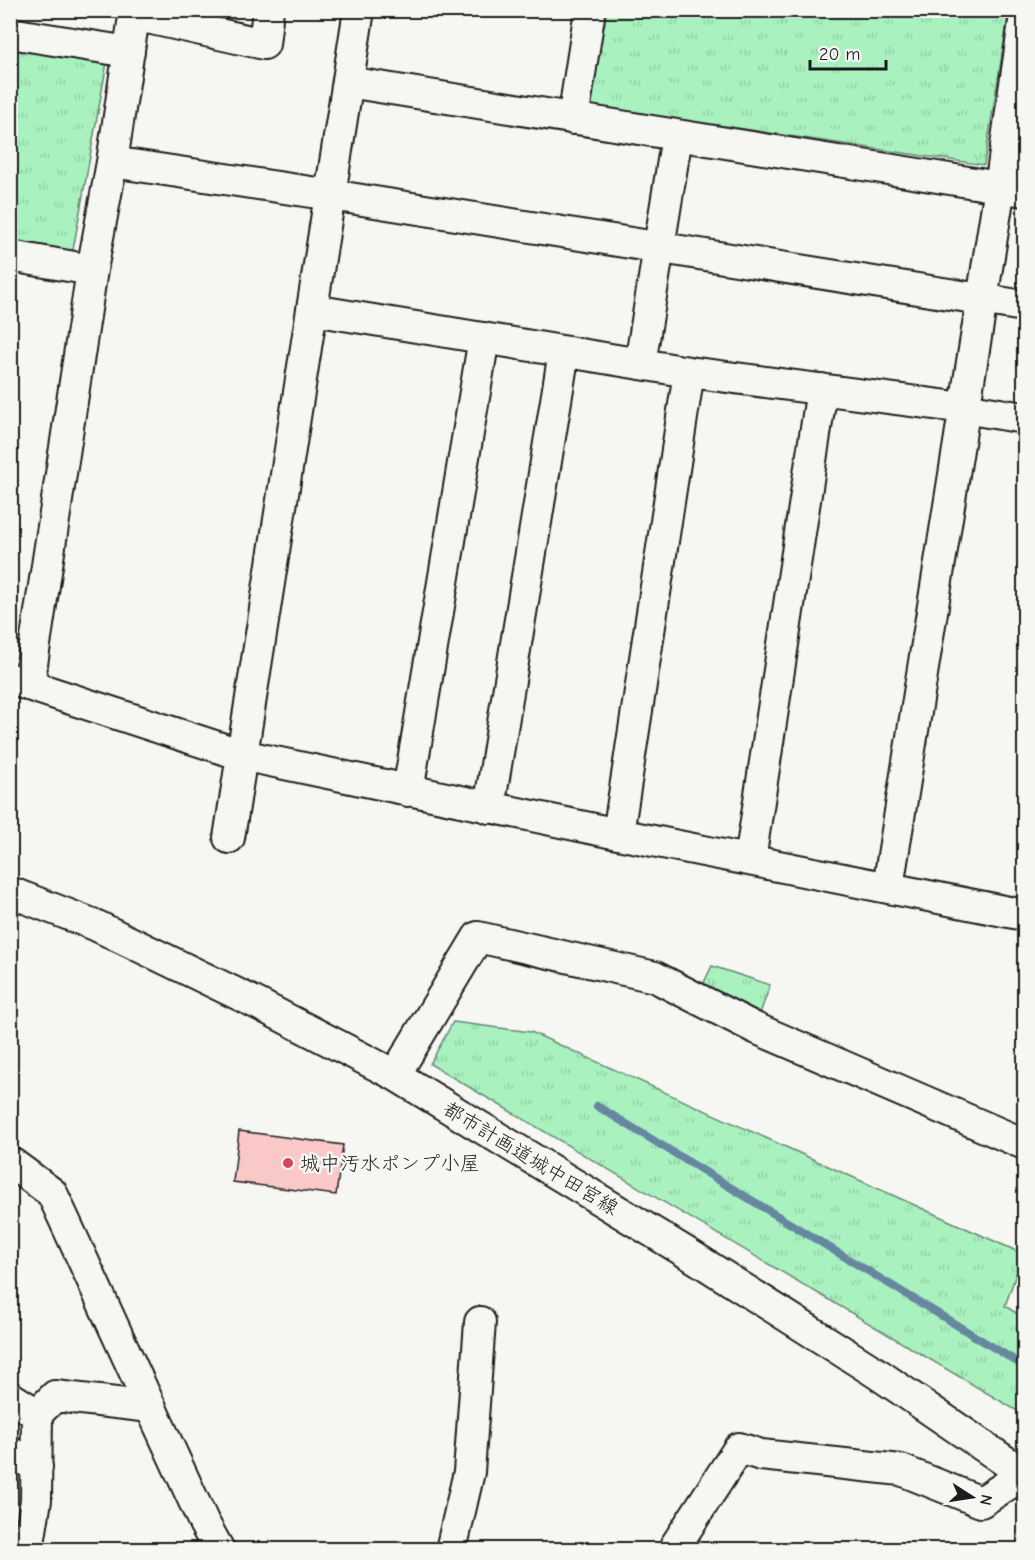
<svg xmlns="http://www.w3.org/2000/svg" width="1035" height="1560" font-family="'Comic Neue','Klee One',sans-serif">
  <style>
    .park { fill: url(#park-tufts); stroke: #62876e; stroke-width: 1.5 }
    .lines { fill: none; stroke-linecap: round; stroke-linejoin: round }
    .stream { stroke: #66879f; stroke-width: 8 }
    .building { fill: #fac9c7; stroke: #1c1c1c; stroke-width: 1.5 }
    .minor-casing { stroke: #1c1c1c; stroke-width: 34 }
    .minor { stroke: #f6f6f2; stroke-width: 30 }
    .poi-dot { fill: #d1495b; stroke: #f6f6f2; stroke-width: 2 }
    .labels { text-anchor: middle; stroke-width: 5; stroke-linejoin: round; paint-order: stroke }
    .street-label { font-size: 20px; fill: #1c1c1c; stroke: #f6f6f2 }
    .poi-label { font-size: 20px; fill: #1c1c1c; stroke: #f6f6f2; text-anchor: start }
  </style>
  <defs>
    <pattern id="park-tufts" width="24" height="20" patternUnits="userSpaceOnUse" patternTransform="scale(1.5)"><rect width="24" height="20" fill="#a9f2c0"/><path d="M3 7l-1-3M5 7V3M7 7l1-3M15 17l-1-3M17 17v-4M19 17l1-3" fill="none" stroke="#91cfa4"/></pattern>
  </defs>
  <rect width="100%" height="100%" fill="#f6f6f2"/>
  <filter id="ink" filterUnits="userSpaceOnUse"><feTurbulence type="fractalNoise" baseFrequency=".0167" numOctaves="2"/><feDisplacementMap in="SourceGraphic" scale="12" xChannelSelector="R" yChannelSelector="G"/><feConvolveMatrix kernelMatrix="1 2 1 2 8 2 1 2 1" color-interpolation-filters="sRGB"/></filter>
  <g filter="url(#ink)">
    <path class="park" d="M604,11H1009L984,165L590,106Z
      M10,39L108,57L71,261L11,251Z
      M712,966L770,985L755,1028L696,999Z
      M453,1022L531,1032L1023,1254L1005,1306L1024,1318V1415L430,1064Z"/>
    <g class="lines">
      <path class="stream" d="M597,1106L1024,1366"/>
    </g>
    <path class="building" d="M239,1131L343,1145L336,1195L233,1182Z"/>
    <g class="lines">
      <defs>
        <path id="minor" d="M134,15L264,44L268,10
          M10,33L129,52
          M348,82L1024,191
          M573,119L590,10
          M112,162L331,195L1024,306
          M10,256L92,270
          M313,310L689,372L964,408L1024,418
          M640,364L677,136
          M10,679L242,755L618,834L1024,915
          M29,684L92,270L112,162L135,10
          M408,791L484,338
          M489,808L564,352
          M618,834L689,372
          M229,838L359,10
          M750,860L822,389
          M888,887L1000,187L1024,22
          M10,892L95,925L258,1004L395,1075L692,1256L878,1374L1024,1474
          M395,1075L478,937L655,977L755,1028L1024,1144
          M10,1162L52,1193L204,1523L219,1550
          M10,1397L37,1414L55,1396L151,1407
          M10,1452L37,1467
          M676,1545L739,1448L761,1455L901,1470L981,1502L1024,1474
          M28,1550L36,1500L37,1414
          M451,1550L469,1472L480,1322"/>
      </defs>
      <use href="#minor" class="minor-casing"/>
      <use href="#minor" class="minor"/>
    </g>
  </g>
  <circle class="poi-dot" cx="288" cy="1163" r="6"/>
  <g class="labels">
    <g class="street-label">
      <text transform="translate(531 1158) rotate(31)" y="7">都市計画道城中田宮線</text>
    </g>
    <g class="poi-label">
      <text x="300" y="1170">城中汚水ポンプ小屋</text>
    </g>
  </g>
  <rect width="1035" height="1560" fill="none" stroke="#f6f6f2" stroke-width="36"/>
  <rect x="18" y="18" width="999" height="1524" fill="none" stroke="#1c1c1c" stroke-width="2" filter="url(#ink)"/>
  <g transform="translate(972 1497) rotate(102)" stroke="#f6f6f2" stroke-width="4.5" paint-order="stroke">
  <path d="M0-4.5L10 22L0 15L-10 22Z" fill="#1c1c1c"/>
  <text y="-9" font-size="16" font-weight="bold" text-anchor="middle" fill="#1c1c1c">N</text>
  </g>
  <path d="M810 60v9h76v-9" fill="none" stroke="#1c1c1c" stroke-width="3"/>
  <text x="819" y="60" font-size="18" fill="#1c1c1c" stroke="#f6f6f2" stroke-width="4.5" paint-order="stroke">20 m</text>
</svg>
